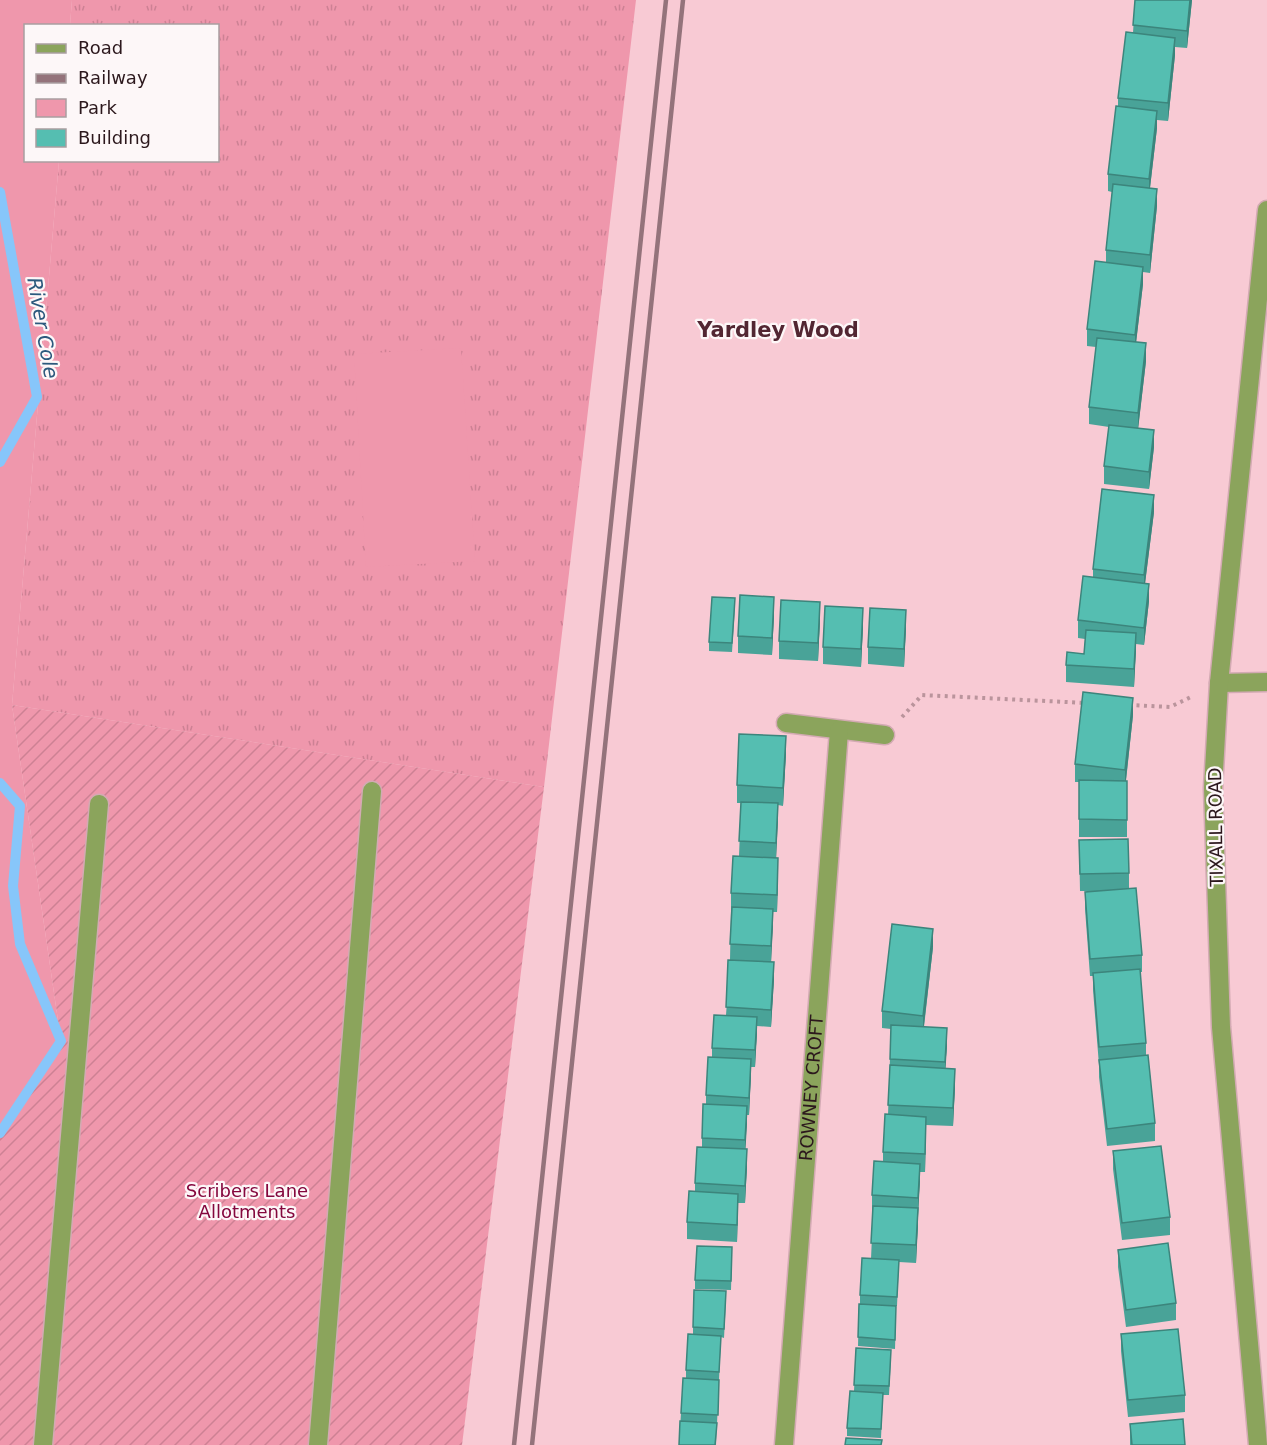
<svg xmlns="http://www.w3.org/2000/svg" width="1267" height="1445" font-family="'DejaVu Sans',sans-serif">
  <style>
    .grass { fill: url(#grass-tufts) }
    .park { fill: #ef97ac }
    .garden { fill: url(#garden-furrows) }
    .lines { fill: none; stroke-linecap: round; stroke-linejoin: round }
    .stream { stroke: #87c6fa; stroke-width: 10 }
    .minor-casing { stroke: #d3aab3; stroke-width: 21 }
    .path { stroke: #ba949c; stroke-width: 4; stroke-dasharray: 3 4.5; stroke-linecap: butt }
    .minor { stroke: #8ba45c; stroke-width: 18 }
    .rail { stroke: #94737b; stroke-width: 4.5 }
    .wall { fill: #49a398 }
    .shaded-wall { fill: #3c857c }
    .building { fill: #55beb1; stroke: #3c857c; stroke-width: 1.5 }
    .labels { text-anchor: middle; stroke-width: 4.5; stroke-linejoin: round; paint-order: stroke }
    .street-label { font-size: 18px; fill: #2c181d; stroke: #fdf7f8 }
    .park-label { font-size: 18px; fill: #84073d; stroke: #fdf7f8 }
    .water-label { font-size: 20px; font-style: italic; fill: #2c597d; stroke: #fdf7f8 }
    .quarter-label { font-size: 21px; font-weight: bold; fill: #522632; stroke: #fdf7f8 }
  </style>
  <defs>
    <pattern id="grass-tufts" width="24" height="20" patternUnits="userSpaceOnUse" patternTransform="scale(1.5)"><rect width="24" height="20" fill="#ef97ac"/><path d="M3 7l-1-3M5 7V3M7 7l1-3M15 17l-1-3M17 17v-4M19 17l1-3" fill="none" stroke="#cd8194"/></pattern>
    <pattern id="garden-furrows" width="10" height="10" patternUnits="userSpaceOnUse" patternTransform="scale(1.5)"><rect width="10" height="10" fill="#ef97ac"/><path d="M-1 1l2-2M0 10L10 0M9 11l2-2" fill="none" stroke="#cd8194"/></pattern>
  </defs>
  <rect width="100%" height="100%" fill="#f8cad4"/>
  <path class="grass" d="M72,0H636L544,787L12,705L59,161L218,160V26L70,25Z"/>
  <path class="park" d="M0,0H72L70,25L26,26V160L59,161L12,705L61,1041L0,1133Z
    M461,348L475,561L366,567L354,354Z"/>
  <path class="garden" d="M12,705L544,787L462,1445H0V1133L61,1041Z"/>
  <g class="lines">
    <path class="stream" d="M0,192L37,397L0,462
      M0,783L20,806L13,886L20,944L61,1041L0,1133"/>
    <defs>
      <g id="minor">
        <path d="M1219,683L1267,682"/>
        <path d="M786,723L885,735"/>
        <path d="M43,1445L99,804"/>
        <path d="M318,1445L372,791"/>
        <path id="s1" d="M784,1445L839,731"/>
        <path d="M1258,1445L1221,1027L1213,788L1219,683L1267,210"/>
      </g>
    </defs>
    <use href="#minor" class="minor-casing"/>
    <path class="path" d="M1129,705L1170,707L1191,697
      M902,717L922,695L1086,703"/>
    <use href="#minor" class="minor"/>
    <path class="rail" d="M514,1445L666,0
      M532,1445L683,0"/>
  </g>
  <path class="wall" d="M1135,0H1192L1187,48L1175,47V55L1168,121L1157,120V128L1150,188L1157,206L1150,273L1143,272V284L1136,342L1146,361L1138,428L1154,447L1149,489L1104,484V466L1109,427L1089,424V407L1096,347L1087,346V329L1106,263V250L1112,192L1108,191V174L1118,107V98L1133,33Z
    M1154,512L1145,583L1149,601L1144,645L1136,644L1134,687L1066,682V665L1084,654L1085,639L1078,638V620L1093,577V569Z
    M735,607L732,652L709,651V642Z
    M774,614L772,655L738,653V636Z
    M820,619L818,661L779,659V641Z
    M863,626L861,667L823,664V647Z
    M906,627L904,667L868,664V647Z
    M1133,715L1126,781H1127V837H1079V782H1075V764Z
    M786,753L783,806L778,805L776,858L778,876L777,912H773L771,962L774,979L771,1027L757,1026L755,1067H751L749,1115H747L745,1149L747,1166L745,1203H738L737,1242L687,1239V1222L695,1191V1183L702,1147V1138L706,1104V1095L712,1057V1048L726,1015L730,960L731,910V893L739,856L741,803H737V785Z
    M1079,840L1129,873V888L1142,955V972H1140L1146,1043V1055L1155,1123V1141L1107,1146L1099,1077V1065L1093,990V976H1090L1085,909V892L1091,891H1080Z
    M933,947L924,1027L947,1045L945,1068L955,1086L953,1126L926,1125L925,1172H920L916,1263L899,1262L897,1306L860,1304V1295L871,1259L873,1213H872V1195L883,1162V1152L888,1115L891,1029L882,1028V1011Z
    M1113,1151L1170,1217V1235L1122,1240L1113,1169Z
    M1118,1250L1176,1303V1320L1126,1327L1118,1267Z
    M732,1256L731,1290L695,1289V1280Z
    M726,1300L724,1338L721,1337L716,1445H679L681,1413L686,1378V1370L693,1334V1327Z
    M859,1304L896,1315L895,1349L858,1346Z
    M1121,1334L1185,1395V1412L1128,1417L1121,1351Z
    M856,1348L891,1358L889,1395H883L881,1438L847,1436V1428L854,1391Z
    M1130,1424L1185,1445H1130Z"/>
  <path class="shaded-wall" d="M1190,0H1192L1187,48V31Z
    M1175,38V55L1168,121V103Z
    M1157,111V128L1149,196V179Z
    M1157,189V206L1150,273V255Z
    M1143,267V284L1135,352V335Z
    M1146,343V361L1138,430V413Z
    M1154,430V447L1149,489V472Z
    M1154,495V512L1144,592V575Z
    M1149,584V601L1144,645V628Z
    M774,597V614L772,655V638Z
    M820,602V619L818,661V643Z
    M863,608V626L861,667V649Z
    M906,610V627L904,667V649Z
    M1136,633V651L1134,687V669Z
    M1133,698V715L1125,788V770Z
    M786,736V753L783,806V788Z
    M778,803V821L776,860V843Z
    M778,858V876L777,912V895Z
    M773,909V926L771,963V946Z
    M933,929V947L923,1033V1016Z
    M774,962V979L771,1027V1010Z
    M757,1017V1034L755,1067V1050Z
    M947,1028V1045L945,1079V1062Z
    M751,1059V1076L749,1115V1098Z
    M955,1069V1086L953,1126V1108Z
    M747,1106V1124L745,1158V1140Z
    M926,1117V1134L925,1172V1154Z
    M747,1149V1166L745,1203V1186Z
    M920,1164V1181L918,1215V1198Z
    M738,1194V1211L737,1242V1225Z
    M918,1208V1226L916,1263V1245Z"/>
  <path class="building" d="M1135,0H1190L1187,31L1133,25Z
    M1126,32L1175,38L1168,103L1118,98Z
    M1116,106L1157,111L1149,179L1108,174Z
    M1113,184L1157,189L1150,255L1106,250Z
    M1095,261L1143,267L1135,335L1087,329Z
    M1097,338L1146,343L1138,413L1089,407Z
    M1109,425L1154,430L1149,472L1104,466Z
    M1102,489L1154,495L1144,575L1093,569Z
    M1083,576L1149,584L1144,628L1078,620Z
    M740,595L774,597L772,638L738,636Z
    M712,597L735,598L732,643L709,642Z
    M781,600L820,602L818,643L779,641Z
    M825,606L863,608L861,649L823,647Z
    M870,608L906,610L904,649L868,647Z
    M1086,630L1136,633L1134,669L1066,665L1067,652L1084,654Z
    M1083,692L1133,698L1125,770L1075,764Z
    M739,734L786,736L783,788L737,785Z
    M1079,780L1127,781V820L1079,819Z
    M741,802L778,803L776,843L739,841Z
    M1128,839L1129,873L1080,874L1079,840Z
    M733,856L778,858L777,895L731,893Z
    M1136,888L1142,955L1090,959L1085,892Z
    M732,907L773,909L771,946L730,944Z
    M892,924L933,929L923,1016L882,1011Z
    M728,960L774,962L771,1010L726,1007Z
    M1140,969L1146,1043L1099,1047L1093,973Z
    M714,1015L757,1017L755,1050L712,1048Z
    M891,1025L947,1028L945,1062L890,1059Z
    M1148,1055L1155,1123L1107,1129L1099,1060Z
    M708,1057L751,1059L749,1098L706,1095Z
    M890,1065L955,1069L953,1108L888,1105Z
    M703,1104L747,1106L745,1140L702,1138Z
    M885,1114L926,1117L925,1154L883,1152Z
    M1161,1146L1170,1217L1122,1223L1113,1151Z
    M697,1147L747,1149L745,1186L695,1183Z
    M874,1161L920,1164L918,1198L872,1195Z
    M689,1191L738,1194L737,1225L687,1222Z
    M873,1206L918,1208L916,1245L871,1243Z
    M1168,1243L1176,1303L1126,1310L1118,1250Z
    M697,1246L732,1247L731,1281L695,1280Z
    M862,1258L899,1260L897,1297L860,1295Z
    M694,1290L726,1291L724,1329L693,1327Z
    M859,1304L896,1306L895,1340L858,1337Z
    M1178,1329L1185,1395L1128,1400L1121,1334Z
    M688,1334L721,1336L719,1372L686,1370Z
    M856,1348L891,1350L889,1386L854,1385Z
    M683,1378L719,1380L718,1415L681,1413Z
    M850,1391L883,1393L881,1429L847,1428Z
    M1183,1419L1185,1445H1132L1130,1424Z
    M680,1421L717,1423L715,1445H679Z
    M846,1438L882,1440L881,1445H845Z"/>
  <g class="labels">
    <g class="street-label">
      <text transform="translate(1216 827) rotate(-91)" y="6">TIXALL ROAD</text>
      <text dy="6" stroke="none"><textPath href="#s1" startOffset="358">ROWNEY CROFT</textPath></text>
    </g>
    <g class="park-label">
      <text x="247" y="1197">Scribers Lane<tspan x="247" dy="21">Allotments</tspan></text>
    </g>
    <g class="water-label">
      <text transform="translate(43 328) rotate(80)" y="7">River Cole</text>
    </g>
    <g class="quarter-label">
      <text x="778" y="337">Yardley Wood</text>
    </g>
  </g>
  <rect x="24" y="24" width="195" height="138" fill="#fdf7f8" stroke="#a99ea0" stroke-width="1.5"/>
  <rect x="36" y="44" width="30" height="9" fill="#8ba45c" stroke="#a99ea0" stroke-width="1.5"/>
  <text x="78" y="54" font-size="18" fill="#2c181d">Road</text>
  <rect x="36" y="74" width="30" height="9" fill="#94737b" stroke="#a99ea0" stroke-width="1.5"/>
  <text x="78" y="84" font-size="18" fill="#2c181d">Railway</text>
  <rect x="36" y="99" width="30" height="18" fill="#ef97ac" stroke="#a99ea0" stroke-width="1.5"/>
  <text x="78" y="114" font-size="18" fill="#2c181d">Park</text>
  <rect x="36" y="129" width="30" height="18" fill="#55beb1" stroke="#a99ea0" stroke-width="1.5"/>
  <text x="78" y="144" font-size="18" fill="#2c181d">Building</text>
</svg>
